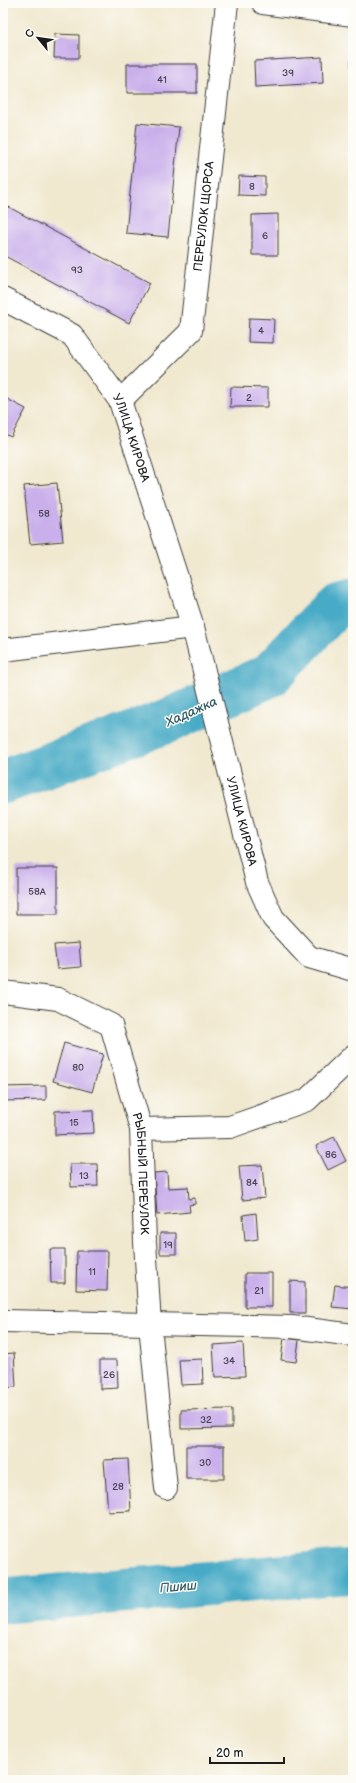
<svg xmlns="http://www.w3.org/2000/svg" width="356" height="1783" font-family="'Balsamiq Sans',sans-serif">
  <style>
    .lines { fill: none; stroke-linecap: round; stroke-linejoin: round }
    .river { stroke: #46aac6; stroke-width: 45 }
    .building { fill: #c9afeb }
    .street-casing { stroke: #3c3b37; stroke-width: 24 }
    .street { stroke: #fff; stroke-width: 22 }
    .labels { text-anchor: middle; stroke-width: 3; stroke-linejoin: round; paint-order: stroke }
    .number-label { font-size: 10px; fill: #474150 }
    .street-label { font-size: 12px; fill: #1c1c1c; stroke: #fdfcf7 }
    .water-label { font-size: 13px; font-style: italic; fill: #2f5c68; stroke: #fdfcf7 }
  </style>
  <rect width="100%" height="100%" fill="#fdfcf7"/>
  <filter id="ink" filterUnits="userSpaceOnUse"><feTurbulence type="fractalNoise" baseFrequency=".025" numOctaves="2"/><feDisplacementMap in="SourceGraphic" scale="8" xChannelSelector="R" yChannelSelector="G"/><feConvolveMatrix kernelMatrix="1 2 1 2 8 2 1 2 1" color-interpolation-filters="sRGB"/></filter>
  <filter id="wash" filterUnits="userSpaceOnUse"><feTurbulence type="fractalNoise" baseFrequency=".012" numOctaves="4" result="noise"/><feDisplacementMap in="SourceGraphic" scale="16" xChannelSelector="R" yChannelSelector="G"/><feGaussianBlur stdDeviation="0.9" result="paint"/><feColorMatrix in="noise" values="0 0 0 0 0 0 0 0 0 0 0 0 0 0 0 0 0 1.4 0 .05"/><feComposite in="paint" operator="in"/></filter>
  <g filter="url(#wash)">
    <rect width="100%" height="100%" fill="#f0e8cf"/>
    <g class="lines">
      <path class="river" d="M3,782L170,720L270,675L336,605L353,601
        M3,1601L353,1571"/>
    </g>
    <g id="blocks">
      <path class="building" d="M55,34L79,35V58H54Z
        M322,57L323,83L255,87L254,61Z
        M351,61H353V93H352Z
        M127,64H197V93H127Z
        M137,123L179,127L168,237L126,233Z
        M239,176L265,177V196L238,195Z
        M3,204L150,283L129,323L3,255Z
        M278,214V255H252V215Z
        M249,318L274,319L273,343L248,342Z
        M231,387L268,388V407H230Z
        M3,397L26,409L11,437L3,433Z
        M57,483L63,541L30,544L24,486Z
        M16,868H58V914H16Z
        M79,943L81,967L57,969L54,945Z
        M64,1043L103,1054L92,1092L53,1081Z
        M46,1086V1100L3,1101V1087Z
        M93,1110L94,1133L55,1135V1111Z
        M334,1137L346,1161L328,1170L316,1146Z
        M70,1164H97L98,1186L71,1187Z
        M262,1165L265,1198L242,1200L239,1166Z
        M167,1172L168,1188L188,1187L189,1199L195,1198V1204L189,1205L190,1212L157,1215L154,1173Z
        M256,1213L258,1239L245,1241L243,1215Z
        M160,1233H176V1254H160Z
        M50,1249H65V1283H51Z
        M77,1251H108L107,1291L76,1290Z
        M245,1273H272V1307H245Z
        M290,1281L305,1282V1313H290Z
        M335,1285L353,1287V1309L332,1307Z
        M284,1338L299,1340L296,1362L281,1360Z
        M243,1343L245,1376L215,1377L213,1345Z
        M14,1353L16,1387L3,1388V1354Z
        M202,1359L203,1384L181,1385L179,1360Z
        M100,1360H117L118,1388L100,1389Z
        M232,1409V1428L181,1429V1410Z
        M186,1446H224V1479H186Z
        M128,1459L131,1511L108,1512L104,1460Z"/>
    </g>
  </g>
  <g filter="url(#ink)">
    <use href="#blocks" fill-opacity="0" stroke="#3c3b37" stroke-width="1"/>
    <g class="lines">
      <defs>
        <g id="street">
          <path d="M263,3L353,15"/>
          <path id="s1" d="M3,299L72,335L120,401L193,627L257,882L273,918L309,957L353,970"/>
          <path id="s2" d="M120,401L191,331L227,3"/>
          <path d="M3,650L193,627"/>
          <path id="s3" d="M3,992L58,999L111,1025L141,1129L145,1242L150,1325L166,1488"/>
          <path d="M141,1129L230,1127L307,1100L353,1056"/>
          <path d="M3,1321L292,1327L353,1335"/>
        </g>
      </defs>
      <use href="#street" class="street-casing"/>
      <use href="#street" class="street"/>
    </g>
  </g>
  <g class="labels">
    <g class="number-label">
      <text x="288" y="76">39</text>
      <text x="162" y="83">41</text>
      <text x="252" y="190">8</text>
      <text x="265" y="239">6</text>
      <text x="77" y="273">93</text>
      <text x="261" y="334">4</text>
      <text x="249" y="401">2</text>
      <text x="44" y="517">58</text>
      <text x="37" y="895">58А</text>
      <text x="78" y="1071">80</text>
      <text x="74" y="1126">15</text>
      <text x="331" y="1158">86</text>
      <text x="84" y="1179">13</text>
      <text x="252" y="1186">84</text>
      <text x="168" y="1248">19</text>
      <text x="92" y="1275">11</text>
      <text x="259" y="1294">21</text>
      <text x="229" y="1364">34</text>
      <text x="109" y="1378">26</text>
      <text x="206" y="1423">32</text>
      <text x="205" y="1466">30</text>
      <text x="118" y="1490">28</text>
    </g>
    <g class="street-label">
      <text dy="4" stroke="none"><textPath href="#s2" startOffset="215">ПЕРЕУЛОК ЩОРСА</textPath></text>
      <text dy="4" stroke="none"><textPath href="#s1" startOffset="198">УЛИЦА КИРОВА</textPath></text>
      <text dy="4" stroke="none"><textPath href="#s1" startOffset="597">УЛИЦА КИРОВА</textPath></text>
      <text dy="4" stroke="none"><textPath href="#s3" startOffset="267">РЫБНЫЙ ПЕРЕУЛОК</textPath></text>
    </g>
    <g class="water-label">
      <text transform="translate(191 711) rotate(-24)" y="5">Хадажка</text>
      <text transform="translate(178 1586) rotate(-5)" y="5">Пшиш</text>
    </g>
  </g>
  <rect width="356" height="1783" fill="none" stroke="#fdfcf7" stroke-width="16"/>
  <g transform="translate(38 38) rotate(299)" stroke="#fdfcf7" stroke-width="3" paint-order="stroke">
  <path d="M0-3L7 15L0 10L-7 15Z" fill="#1c1c1c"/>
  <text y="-6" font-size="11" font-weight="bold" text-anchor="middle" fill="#1c1c1c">С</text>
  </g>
  <path d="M210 1757v6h74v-6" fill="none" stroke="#1c1c1c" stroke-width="2"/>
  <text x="216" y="1757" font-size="12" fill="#1c1c1c" stroke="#fdfcf7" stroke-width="3" paint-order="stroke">20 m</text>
</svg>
